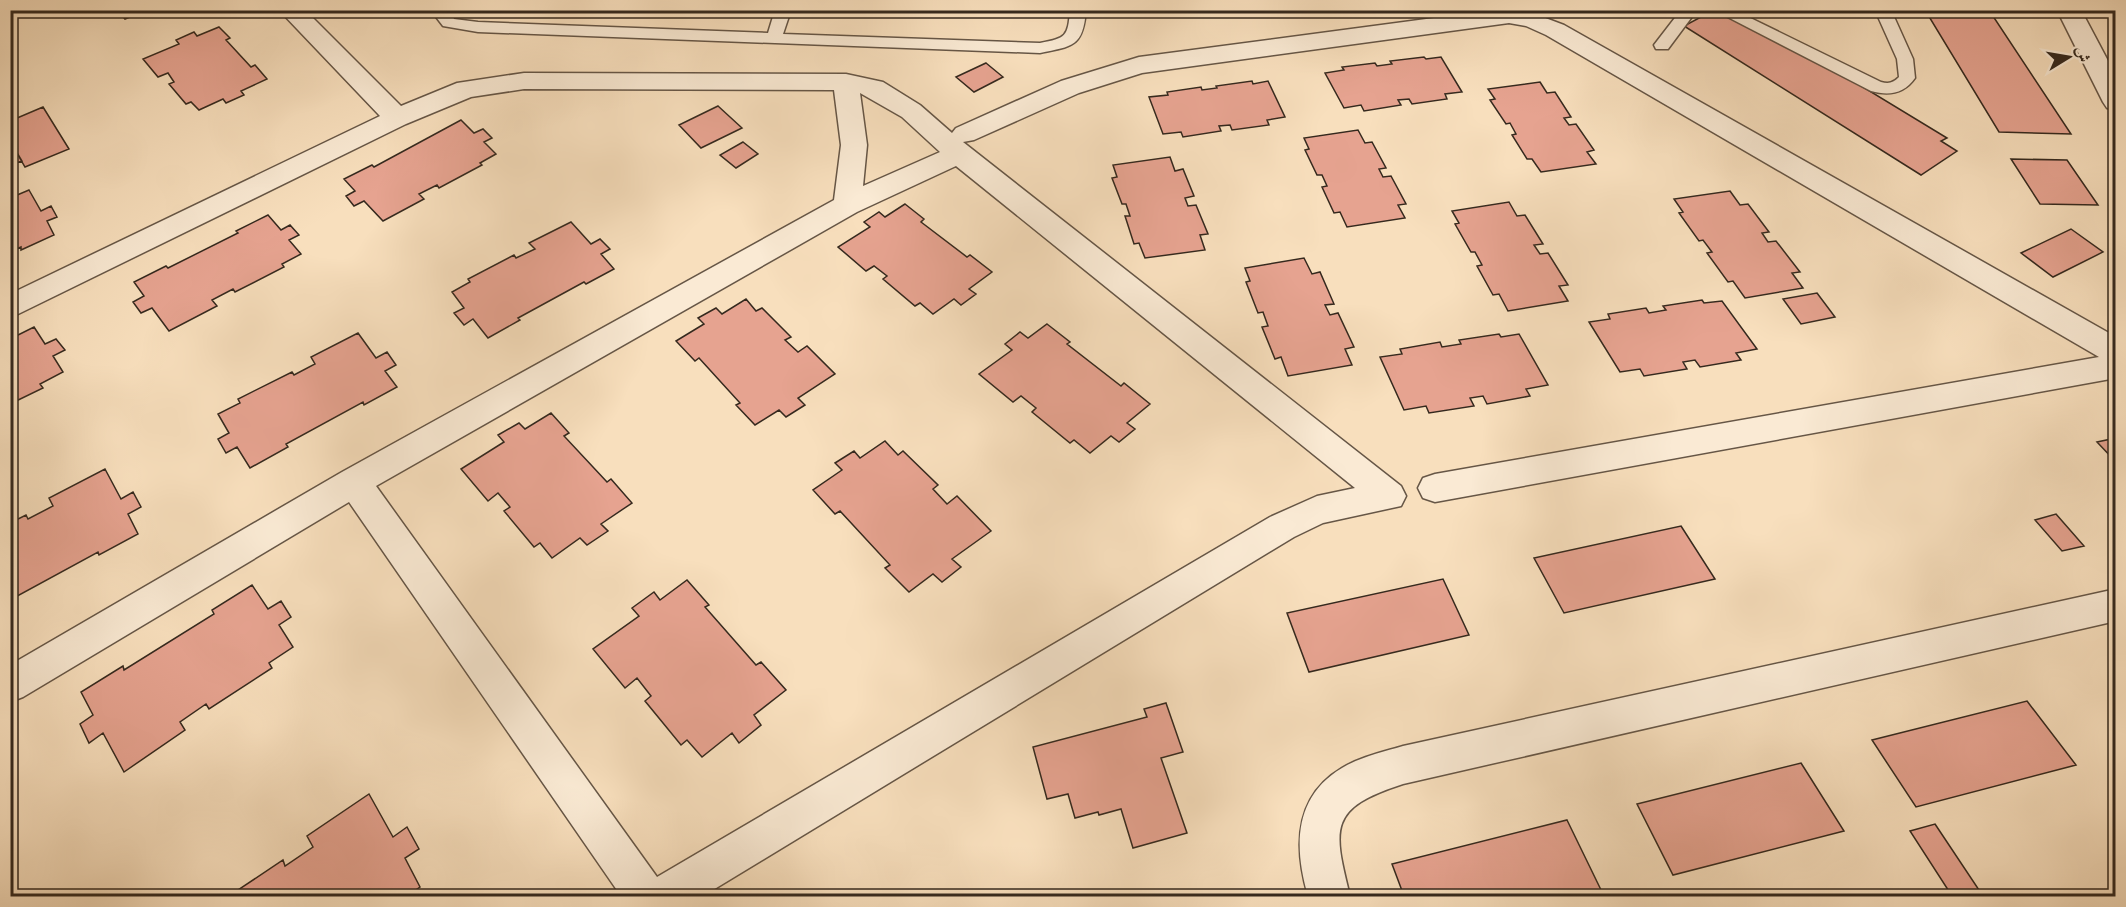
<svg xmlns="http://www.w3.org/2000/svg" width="2126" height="907" font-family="'Libre Caslon Text',Amiri,serif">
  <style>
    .building { fill: #e6a390; stroke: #35291e; stroke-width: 1.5 }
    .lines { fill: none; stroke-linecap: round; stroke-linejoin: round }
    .lane-casing { stroke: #665646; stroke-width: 3 }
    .street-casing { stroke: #665646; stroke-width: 3 }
    .lane { fill: #faead4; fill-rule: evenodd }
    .street { fill: #faead4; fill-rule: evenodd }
  </style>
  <rect width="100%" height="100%" fill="#f8dfbd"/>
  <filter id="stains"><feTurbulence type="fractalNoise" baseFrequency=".00333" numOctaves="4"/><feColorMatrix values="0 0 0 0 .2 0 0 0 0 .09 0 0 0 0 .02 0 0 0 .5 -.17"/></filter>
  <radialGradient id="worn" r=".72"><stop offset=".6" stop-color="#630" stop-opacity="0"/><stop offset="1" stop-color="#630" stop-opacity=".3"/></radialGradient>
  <path class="building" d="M111,10H147L125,19L119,12L114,14Z
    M1714,10H1736L1947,138L1941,141L1957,151L1921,175L1684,26Z
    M1925,10H1989L2071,134L1999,132Z
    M219,27L230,38L226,40L251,67L255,65L267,79L241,91L244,95L226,103L223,99L199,110L191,102L186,104L169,84L174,82L168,73L158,77L143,59L179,44L176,40L194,32L197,36Z
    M1424,57L1426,59L1441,57L1462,92L1445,94L1447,99L1412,104L1409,99L1398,100L1401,105L1364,111L1361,105L1344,108L1325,73L1344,70L1342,67L1375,63L1377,66L1392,64L1390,61Z
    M986,63L1003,77L974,92L956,77Z
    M1252,81L1253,84L1268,81L1285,117L1267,120L1269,125L1232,130L1230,125L1219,126L1221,131L1183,137L1181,132L1163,134L1149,97L1168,95L1167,92L1201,87L1202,90L1217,88L1216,86Z
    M1540,82L1547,93L1555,92L1571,117L1564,118L1569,125L1576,124L1594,150L1587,152L1596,164L1541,172L1532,159H1527L1512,135L1516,134L1510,123L1506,124L1490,100L1495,99L1488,89Z
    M718,106L742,128L701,148L679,125Z
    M43,107L69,149L25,167L10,141V121Z
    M461,120L474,133L483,129L492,138L484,142L496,154L480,163L482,165L439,188L437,185L419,194L424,199L383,221L364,201L354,206L346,196L355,191L344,179L372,165L374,167Z
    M1358,130L1365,143L1372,142L1386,168L1379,169L1383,177L1391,176L1406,204L1398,205L1405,218L1347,227L1340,212L1334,213L1322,187L1327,186L1322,175H1317L1305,150L1309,149L1304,138Z
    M10,141L22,161L10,165Z
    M743,142L758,154L736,168L720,155Z
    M1170,157L1175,171L1183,169L1194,196L1185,198L1188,206L1196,205L1208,234L1200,235L1205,250L1145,258L1139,243L1134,244L1125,216H1130L1126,204H1122L1112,178L1117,177L1113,165Z
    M2011,159L2067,160L2098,205L2040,204Z
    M29,190L41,211L51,206L57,217L47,221L54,235L21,250V247L10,252V198Z
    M1730,191L1740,205L1748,204L1769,232L1762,233L1768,242L1776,241L1800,272L1792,273L1803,288L1745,298L1733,281L1728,282L1707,253L1712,252L1703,240L1699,241L1679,213L1683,212L1674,199Z
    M1509,202L1517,216L1525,215L1543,244L1534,245L1540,254L1548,253L1568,285L1559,286L1568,301L1508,311L1499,294L1493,295L1477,266L1482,265L1475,252H1471L1455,224L1459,223L1452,211Z
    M905,204L924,219L921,222L967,257L970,255L992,272L969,289L976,294L961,305L954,299L933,314L920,303L915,306L883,279L887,276L874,266L866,271L838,247L870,227L864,222L879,212L885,217Z
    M268,215L281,230L290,225L299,235L289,240L301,254L282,264L284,267L235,292L233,289L212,300L217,306L169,331L152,308L141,313L133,302L144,296L134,282L166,266L168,268L238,233L236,231Z
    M571,222L591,244L600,239L610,249L601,254L614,269L586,284L584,282L518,318L520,320L488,338L473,319L464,325L454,313L464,308L452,292L470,282L468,279L514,255L516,258L535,249L529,243Z
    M2071,229L2103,252L2053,277L2021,253Z
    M1304,258L1312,274L1320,272L1334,304L1325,305L1330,315L1338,313L1354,347L1345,349L1352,365L1288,376L1281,357L1275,359L1262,327L1268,326L1263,312L1258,313L1246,282L1250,281L1245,268Z
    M1817,293L1835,317L1801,324L1783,299Z
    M746,299L756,311L762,308L791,337L785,340L798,352L807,346L835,374L798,398L805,405L786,417L779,410L755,425L736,405L740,403L699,358L695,361L676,341L704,324L698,318L716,308L722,314Z
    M1702,300L1704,303L1722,301L1757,349L1736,353L1741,360L1700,367L1695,360L1683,362L1687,369L1644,376L1640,369L1620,372L1589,322L1610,319L1608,314L1646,308L1649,313L1666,310L1663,306Z
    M1047,324L1070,342L1067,344L1121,386L1124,383L1150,404L1127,423L1135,429L1119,442L1111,436L1090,453L1074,440L1070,443L1032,412L1036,408L1021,396L1013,402L979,374L1012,350L1005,344L1020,332L1028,338Z
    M34,327L45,344L56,339L65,350L53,356L63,372L40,384L43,388L10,404V339Z
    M358,333L376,358L387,352L396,365L385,371L397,387L364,405L363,402L286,444L288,447L250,468L237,447L226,453L218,439L229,433L218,414L240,403L238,399L292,372L294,375L315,364L311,357Z
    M1499,334L1501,337L1519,334L1548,385L1526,389L1530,396L1487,404L1483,396L1470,398L1474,406L1429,413L1426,406L1404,410L1380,357L1402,354L1400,349L1440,342L1442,347L1461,344L1459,340Z
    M551,413L569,433L564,436L607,482L611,479L632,503L601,524L608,531L587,545L580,538L552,558L540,543L534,547L504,511L510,507L498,493L488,501L461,469L504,442L498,435L519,423L525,429Z
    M2116,438V462L2097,442Z
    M885,441L898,455L903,451L938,485L933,489L947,504L957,496L991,531L952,559L961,567L942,582L933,574L909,592L885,568L890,565L840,511L835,514L813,490L842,470L835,463L854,451L860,458Z
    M105,469L121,499L133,492L141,507L128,514L138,534L99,555L98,552L10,600V523L26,515L28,519L53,506L49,498Z
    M2056,514L2084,546L2062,551L2035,520Z
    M1681,526L1715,579L1564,613L1534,558Z
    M1443,579L1469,635L1309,672L1287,613Z
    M687,580L709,605L705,607L756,665L761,662L786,690L754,715L761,725L739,743L732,733L702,757L687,740L681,745L645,701L651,696L637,678L625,688L593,649L639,616L632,608L654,592L660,600Z
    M252,585L268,609L281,601L291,617L279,625L293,647L269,663L272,668L209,709L206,704L180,722L185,730L124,772L103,733L89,743L80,724L93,715L81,692L123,666L124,670L214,614L212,610Z
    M2027,701L2076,765L1916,807L1872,740Z
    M1166,703L1183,752L1161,758L1187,833L1133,848L1121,809L1099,815L1098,812L1075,818L1068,794L1047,799L1033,747L1147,717L1144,709Z
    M1801,763L1844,831L1673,875L1637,804Z
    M369,794L393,837L407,827L419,849L405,858L420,887L407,896H229L283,860L285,866L313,847L307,836Z
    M1567,820L1602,892L1587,896H1404L1392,864Z
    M1935,824L1983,896H1952L1910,831Z"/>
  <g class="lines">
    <defs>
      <path id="lane" d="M434,10H450L454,19L478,22L768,33L775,10H791L783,34L1040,43C1066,38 1068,37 1070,10H1086C1083,47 1073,46 1040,53L478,32L443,26L433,13Z
        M1681,10H1697L1668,49H1656L1654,45Z
        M1714,10H1734L1881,82C1889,84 1893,83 1899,77L1897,59L1875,10H1891L1913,59L1915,78C1904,94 1889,96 1871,91Z"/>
      <path id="street" d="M279,10H305L401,106L457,83L524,73L846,74L883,82L920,105L952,133L956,128L1061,81L1139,57L1494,10L1532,13L1564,25L2116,337V378L1435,502L1423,498L1418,488L1423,478L1435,474L2099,357L1546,35L1526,26L1509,23L1142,73L1079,93L974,140L963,142L1401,486L1406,496L1401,506L1323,523L1294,537L703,896H621L349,502L23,697L10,702V665L342,472L834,200L841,145L834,90L524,89L471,97L406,124L10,318V294L380,116ZM860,93L902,117L940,152L863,186L867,145ZM956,166L1355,488L1317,496L1270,517L657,877L376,486L857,212Z
        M2057,10H2081L2116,76V110L2107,108L2103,102Z
        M2116,589V621L1403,784C1328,808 1333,828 1350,896H1308C1294,848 1293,797 1342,768C1360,757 1383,752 1403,746Z"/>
    </defs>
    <use href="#lane" class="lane-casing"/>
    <use href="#street" class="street-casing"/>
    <use href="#lane" class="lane"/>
    <use href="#street" class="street"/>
  </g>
  <rect width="2126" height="907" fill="none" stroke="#f8dfbd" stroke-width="36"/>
  <rect x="12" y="12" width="2102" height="883" fill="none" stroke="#35291e" stroke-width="3"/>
  <rect x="18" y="18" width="2090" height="871" fill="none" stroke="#35291e" stroke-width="1.5"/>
  <g transform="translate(2069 57) rotate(79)" stroke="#faead4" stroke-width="4.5" paint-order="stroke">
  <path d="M0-4.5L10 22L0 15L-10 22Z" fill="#35291e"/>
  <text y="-9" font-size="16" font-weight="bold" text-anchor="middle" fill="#35291e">ش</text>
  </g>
  <rect width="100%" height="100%" filter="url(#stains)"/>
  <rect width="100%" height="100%" fill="url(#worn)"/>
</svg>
